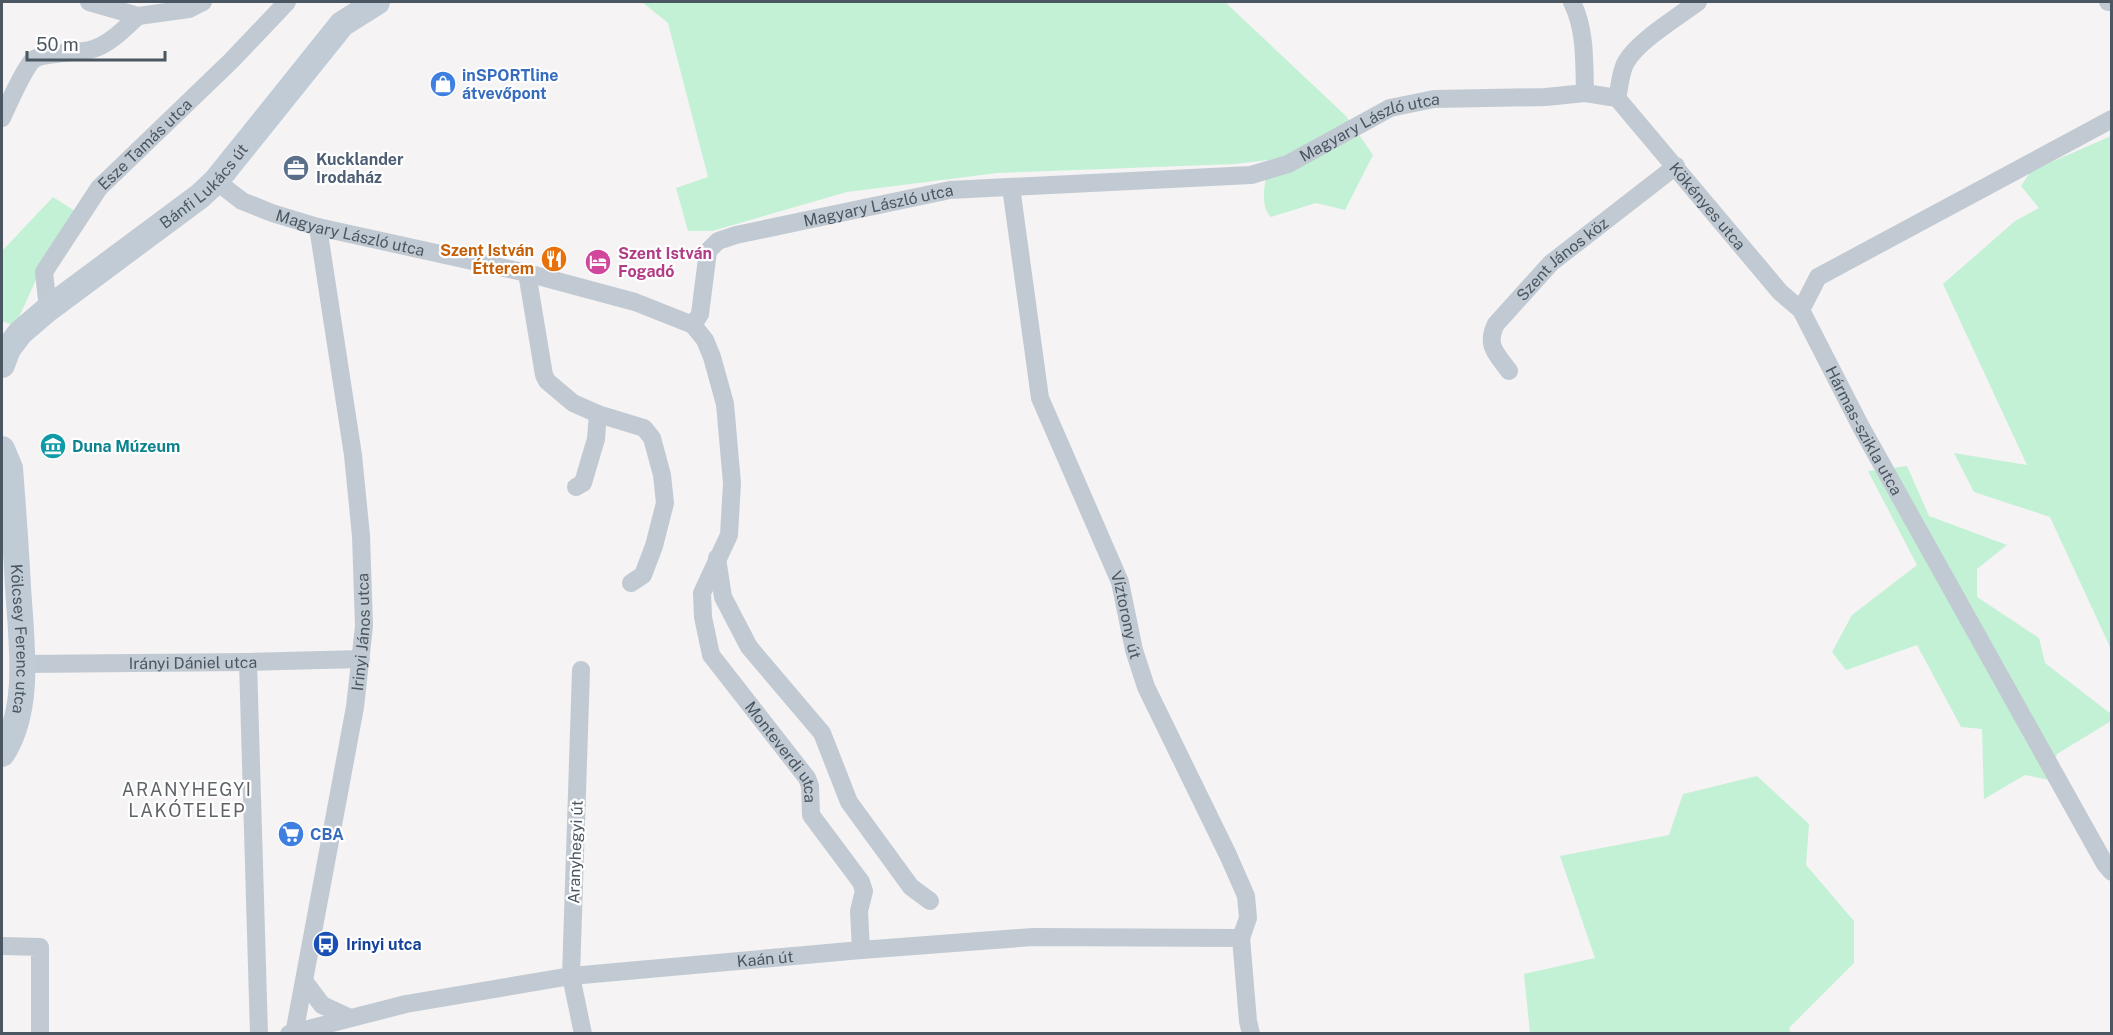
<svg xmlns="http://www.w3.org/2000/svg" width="2113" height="1035" font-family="'Public Sans',sans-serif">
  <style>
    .green { fill: #c3f1d5 }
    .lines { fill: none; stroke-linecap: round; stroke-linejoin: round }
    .street { stroke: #c1cad2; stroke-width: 18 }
    .secondary { stroke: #c1cbd6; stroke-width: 26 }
    .labels { text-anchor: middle; stroke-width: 4.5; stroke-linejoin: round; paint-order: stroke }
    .shop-label { font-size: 16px; font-weight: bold; fill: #366cbe; stroke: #fff; text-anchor: start }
    .street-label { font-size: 16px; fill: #4a5661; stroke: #fff }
    .service-label { font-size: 16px; font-weight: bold; fill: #4e5e75; stroke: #fff; text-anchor: start }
    .food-label { font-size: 16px; font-weight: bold; fill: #c56008; stroke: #fff; text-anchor: end }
    .hotel-label { font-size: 16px; font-weight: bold; fill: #b23c85; stroke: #fff; text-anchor: start }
    .culture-label { font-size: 16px; font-weight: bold; fill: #0d838f; stroke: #fff; text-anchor: start }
    .transit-label { font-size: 16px; font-weight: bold; fill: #164399; stroke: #fff; text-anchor: start }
    .neighbourhood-label { font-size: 18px; letter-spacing: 1.5px; fill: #5f6368; stroke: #fff }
  </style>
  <rect width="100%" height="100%" fill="#f5f3f3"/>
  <path class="green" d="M642,2H1225L1346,116L1373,155L1345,210L1316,203L1271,217C1257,203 1268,177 1268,160L1235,164L997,173L847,192L712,231H688L676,188L708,177L668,23Z
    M2111,136V649L2050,517L1974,492L1954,453L2027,465L1943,284L2015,221L2039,208L2021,186L2031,171Z
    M53,197L78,213L39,273L15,326L2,321V251Z
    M1907,466L1929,516L2007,545L1977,569V597L2039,638L2045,663L2111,714V721L2057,754L2050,780L2025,775L1984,799L1982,729L1961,727L1917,645L1846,670L1832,652L1852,615L1917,565L1868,471Z
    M1757,776L1809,824L1806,865L1854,921V963L1789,1028L1791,1033H1530L1524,974L1595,958L1560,856L1669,835L1683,794Z"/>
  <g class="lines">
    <g class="street">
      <path d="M89,2L138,16L189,9L203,2"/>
      <path d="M1572,2C1586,31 1584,61 1585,93"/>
      <path d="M2108,2H2112"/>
      <path id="s1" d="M1617,98L1780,292L1801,310L1861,427L2105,864L2112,872"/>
      <path d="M1617,98C1620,87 1620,72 1626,62C1638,41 1679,16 1698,2"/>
      <path d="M2,118C8,105 24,68 33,60C43,52 77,54 93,49C110,44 125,28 138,16"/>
      <path id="s2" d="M216,181L242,201L272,213L318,227L527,273L635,302L693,325"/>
      <path id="s3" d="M1011,187L1040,398L1120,582L1134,650L1146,687L1228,855L1246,896L1248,918L1241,938L1248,1021L1251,1034"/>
      <path d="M527,273L544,375L547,381L573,403L598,414L644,428L652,438L662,475L665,503L654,546L643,575L631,583"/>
      <path id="s4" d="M48,309L44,272L99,188L232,60L287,2"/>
      <path d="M1801,310L1818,277L2112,119"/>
      <path id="s5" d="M693,325L700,314L708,251L718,241L736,235L950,190L1251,175L1288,164L1390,108L1434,99L1546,97L1585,93L1617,98"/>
      <path id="s6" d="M693,325L705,340L712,357L725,404L732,483L729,535L702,593L703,617L711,655L807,778L810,786L811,815L861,882L864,891L859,911L861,950"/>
      <path id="s7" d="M1509,371C1497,354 1485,346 1496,324L1551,263L1676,166"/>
      <path d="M576,487L583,483L596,439L598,414"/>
      <path d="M717,558L723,597L749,647L822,733L849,802L911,887L930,901"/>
      <path d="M248,662L259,1034"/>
      <path id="s8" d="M23,664L248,662L361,659"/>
      <path d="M581,670L571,976L583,1034"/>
      <path d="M2,946L40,947V1034"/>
      <path d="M304,981L322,1005L350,1018"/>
      <path id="s9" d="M289,1034L406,1004L571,976L861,950L1033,937L1241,938"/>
      <path id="s10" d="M294,1034L355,707L364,626L361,536L353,455L318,227"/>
    </g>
    <g class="secondary">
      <path id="s11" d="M2,365L8,349L20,333L48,309L200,196L216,181L342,24L377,2"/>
      <path id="s12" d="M2,449L10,468C13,507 16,547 18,587C21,640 32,708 2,754"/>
    </g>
  </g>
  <defs>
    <symbol id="shop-disc" viewBox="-11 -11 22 22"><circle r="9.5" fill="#3f7fe0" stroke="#fff"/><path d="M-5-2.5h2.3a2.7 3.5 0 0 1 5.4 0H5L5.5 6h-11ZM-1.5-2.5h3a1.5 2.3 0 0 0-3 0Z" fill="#fff"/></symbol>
    <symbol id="office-disc" viewBox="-11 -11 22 22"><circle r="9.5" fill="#5c6f8a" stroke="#fff"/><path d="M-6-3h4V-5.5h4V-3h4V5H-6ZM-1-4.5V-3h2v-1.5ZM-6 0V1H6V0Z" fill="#fff"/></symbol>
    <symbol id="restaurant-disc" viewBox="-11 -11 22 22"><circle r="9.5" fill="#e8710a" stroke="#fff"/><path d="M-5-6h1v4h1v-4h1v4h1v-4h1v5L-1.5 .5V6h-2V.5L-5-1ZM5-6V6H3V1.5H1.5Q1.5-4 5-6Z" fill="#fff"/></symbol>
    <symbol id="hotel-disc" viewBox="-11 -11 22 22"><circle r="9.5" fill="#d1479c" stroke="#fff"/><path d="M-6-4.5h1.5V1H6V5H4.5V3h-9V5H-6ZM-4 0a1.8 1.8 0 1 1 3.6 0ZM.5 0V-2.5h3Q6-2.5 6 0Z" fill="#fff"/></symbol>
    <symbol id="museum-disc" viewBox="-11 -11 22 22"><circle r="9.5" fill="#0f9aa8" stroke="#fff"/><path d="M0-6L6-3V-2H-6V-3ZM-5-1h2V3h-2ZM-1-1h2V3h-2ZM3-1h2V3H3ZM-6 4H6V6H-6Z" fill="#fff"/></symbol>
    <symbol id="supermarket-disc" viewBox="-11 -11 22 22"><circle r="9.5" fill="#3f7fe0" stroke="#fff"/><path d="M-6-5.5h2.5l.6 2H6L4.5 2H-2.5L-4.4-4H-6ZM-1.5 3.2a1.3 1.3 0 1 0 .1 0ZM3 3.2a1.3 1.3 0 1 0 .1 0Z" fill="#fff"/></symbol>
    <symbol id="bus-disc" viewBox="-11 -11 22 22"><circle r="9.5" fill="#1a4fb4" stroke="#fff"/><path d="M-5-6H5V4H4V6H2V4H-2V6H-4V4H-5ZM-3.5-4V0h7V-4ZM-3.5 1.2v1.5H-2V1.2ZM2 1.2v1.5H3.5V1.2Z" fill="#fff"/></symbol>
  </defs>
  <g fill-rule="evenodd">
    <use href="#shop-disc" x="428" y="69" width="30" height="30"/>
    <use href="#office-disc" x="281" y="153" width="30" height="30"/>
    <use href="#restaurant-disc" x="539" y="244" width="30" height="30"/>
    <use href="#hotel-disc" x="583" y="247" width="30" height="30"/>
    <use href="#museum-disc" x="38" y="431" width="30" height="30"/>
    <use href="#supermarket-disc" x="276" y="819" width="30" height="30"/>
    <use href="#bus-disc" x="311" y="929" width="30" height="30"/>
  </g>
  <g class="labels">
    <g class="shop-label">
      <text x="462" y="81">inSPORTline<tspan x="462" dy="18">átvevőpont</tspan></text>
      <text x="310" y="840">CBA</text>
    </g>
    <g class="street-label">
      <text dy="6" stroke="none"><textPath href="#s5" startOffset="759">Magyary László utca</textPath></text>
      <text dy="6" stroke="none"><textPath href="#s4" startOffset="201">Esze Tamás utca</textPath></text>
      <text dy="6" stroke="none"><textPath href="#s11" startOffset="273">Bánfi Lukács út</textPath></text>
      <text dy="6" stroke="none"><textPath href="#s1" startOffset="141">Kökényes utca</textPath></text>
      <text dy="6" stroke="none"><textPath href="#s5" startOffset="255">Magyary László utca</textPath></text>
      <text dy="6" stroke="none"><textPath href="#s2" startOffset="146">Magyary László utca</textPath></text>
      <text dy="6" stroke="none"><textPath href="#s7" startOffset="146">Szent János köz</textPath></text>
      <text dy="6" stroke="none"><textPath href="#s1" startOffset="417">Hármas-szikla utca</textPath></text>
      <text dy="6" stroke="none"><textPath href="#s3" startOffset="447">Víztorony út</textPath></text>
      <text dy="6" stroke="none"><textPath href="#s10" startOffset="408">Irinyi János utca</textPath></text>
      <text dy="6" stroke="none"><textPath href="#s12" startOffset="192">Kölcsey Ferenc utca</textPath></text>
      <text dy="6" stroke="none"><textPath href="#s8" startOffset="170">Irányi Dániel utca</textPath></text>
      <text dy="6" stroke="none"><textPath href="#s6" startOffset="466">Monteverdi utca</textPath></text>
      <text transform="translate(575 852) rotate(-88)" y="6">Aranyhegyi út</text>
      <text dy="6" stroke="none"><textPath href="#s9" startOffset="483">Kaán út</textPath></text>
    </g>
    <g class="service-label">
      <text x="316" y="165">Kucklander<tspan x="316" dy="18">Irodaház</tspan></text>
    </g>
    <g class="food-label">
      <text x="534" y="256">Szent István<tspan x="534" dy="18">Étterem</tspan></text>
    </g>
    <g class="hotel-label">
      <text x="618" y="259">Szent István<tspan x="618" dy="18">Fogadó</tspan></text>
    </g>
    <g class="culture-label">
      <text x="72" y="452">Duna Múzeum</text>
    </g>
    <g class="transit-label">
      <text x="346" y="950">Irinyi utca</text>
    </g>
    <g class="neighbourhood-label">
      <text x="187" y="796">ARANYHEGYI<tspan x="187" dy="21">LAKÓTELEP</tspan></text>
    </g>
  </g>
  <rect width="2113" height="1035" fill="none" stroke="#4a5661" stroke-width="6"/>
  <path d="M27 51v9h138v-9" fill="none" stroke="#4a5661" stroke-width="3"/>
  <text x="36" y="51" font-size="18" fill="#4a5661" stroke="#ffffff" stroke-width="4.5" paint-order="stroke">50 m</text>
</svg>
